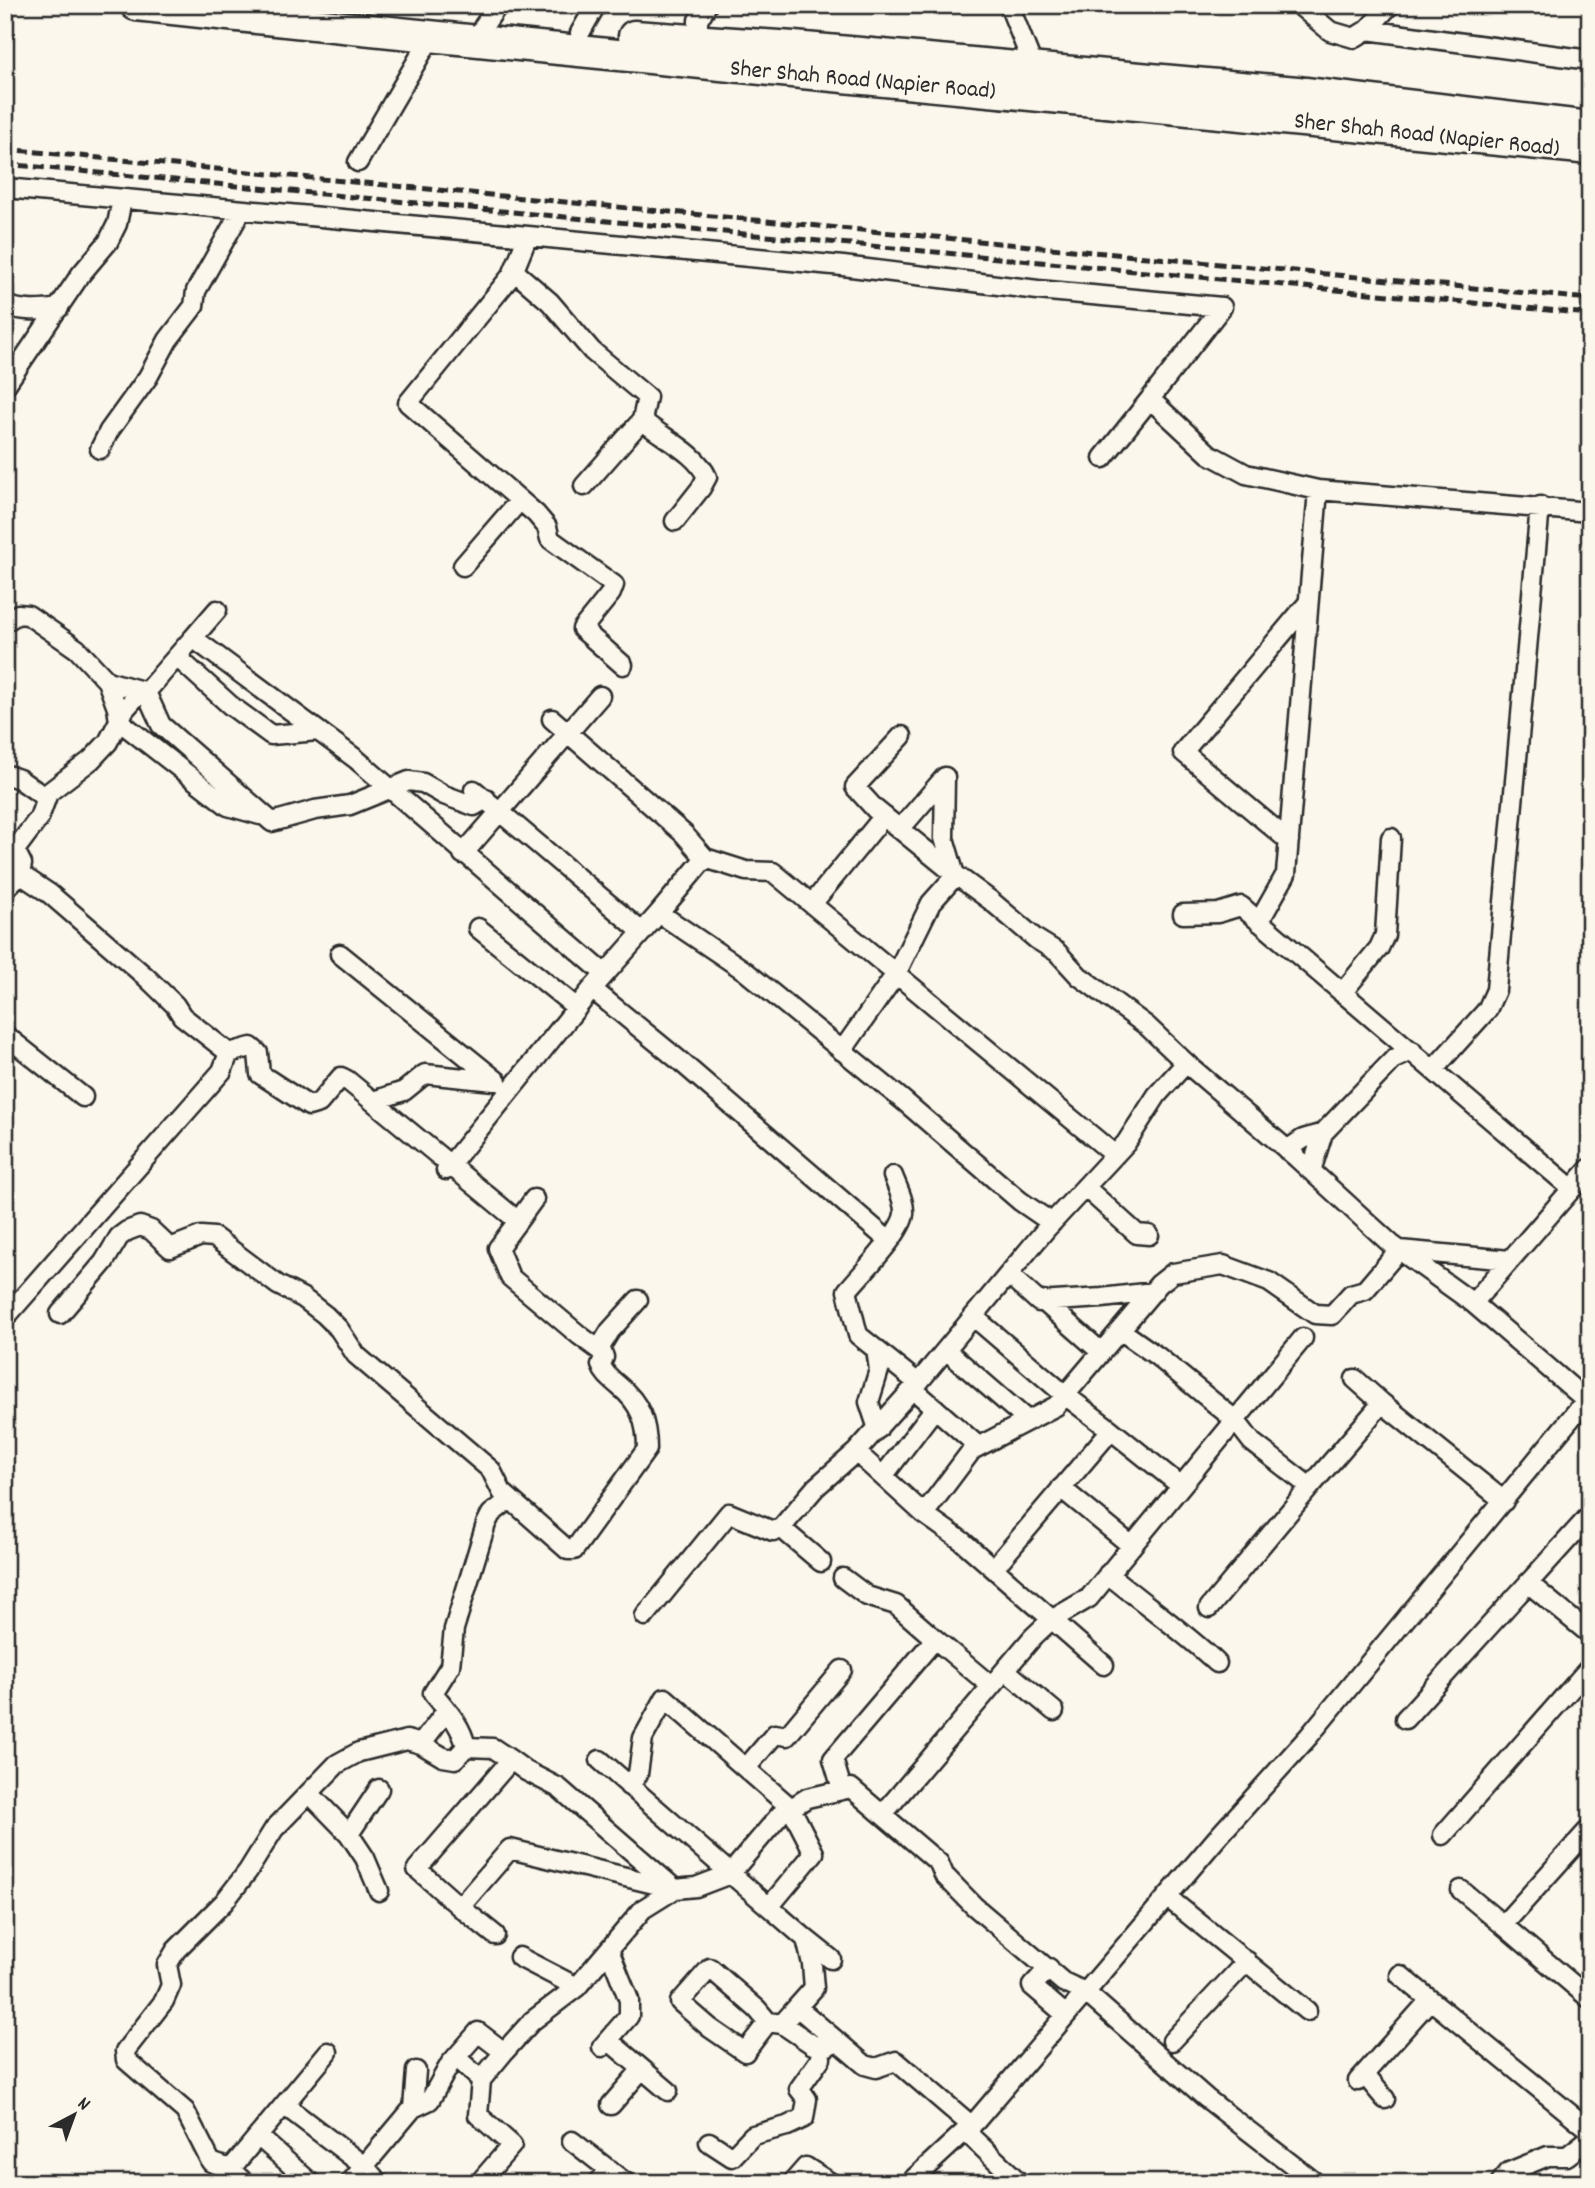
<svg xmlns="http://www.w3.org/2000/svg" width="1595" height="2188" font-family="Dekko,sans-serif">
  <style>
    .lines { fill: none; stroke-linecap: round; stroke-linejoin: round }
    .street-casing { stroke: #2b2b2b; stroke-width: 23 }
    .primary-casing { stroke: #2b2b2b; stroke-width: 35 }
    .street { stroke: #fbf7ec; stroke-width: 18 }
    .primary { stroke: #fbf7ec; stroke-width: 30 }
    .rail { stroke: #2b2b2b; stroke-width: 5; stroke-dasharray: 10 5; stroke-linecap: butt }
    .labels { text-anchor: middle; stroke-width: 5; stroke-linejoin: round; paint-order: stroke }
    .street-label { font-size: 24px; fill: #2b2b2b; stroke: #fbf7ec }
  </style>
  <rect width="100%" height="100%" fill="#fbf7ec"/>
  <filter id="ink" filterUnits="userSpaceOnUse"><feTurbulence type="fractalNoise" baseFrequency=".0143" numOctaves="2"/><feDisplacementMap in="SourceGraphic" scale="14" xChannelSelector="R" yChannelSelector="G"/><feConvolveMatrix kernelMatrix="1 2 1 2 8 2 1 2 1" color-interpolation-filters="sRGB"/></filter>
  <g filter="url(#ink)">
    <g class="lines">
      <defs>
        <path id="street" d="M1009,5L1036,73
          M1299,5L1330,31L1354,38L1367,30L1390,5
          M483,27L498,5
          M1367,30L1590,60
          M580,33L596,5
          M698,41V20L707,5
          M358,162L431,37
          M5,188L528,236
          M514,271L550,302L592,351L647,397L642,420C662,438 696,452 707,477L701,488L675,521
          M5,305C23,312 40,311 59,308
          M1222,307L1150,399L1209,454L1246,474L1318,490L1590,512
          M5,386L81,274L108,242L117,224L122,200
          M100,449L109,431L148,377L168,340L194,306L196,291L241,211
          M1103,458L1150,399
          M584,486L642,420
          M463,566L520,500
          M217,610L193,638L356,759L605,974
          M5,622L18,614L28,615L77,649L107,681L146,692L161,725L272,822L315,810L350,805L409,781L423,783L444,795L474,806L486,799
          M177,657L230,705L271,735L318,731
          M623,665L582,629L611,593L614,585L550,539L547,527L536,514L408,403L512,275L528,236L843,266L1038,290L1222,307
          M107,681L117,708L119,721L228,806L260,815
          M552,719L684,834L705,858
          M902,736L855,787L875,809L956,875
          M5,774L19,779L46,798
          M945,777L944,838L954,872
          M474,790L642,932
          M900,829L945,777
          M1289,841L1183,752L1308,603
          M463,854L600,696
          M20,874L50,894L146,977L175,1005L182,1016L229,1053L251,1047L258,1053L260,1074L309,1106L319,1103L341,1077L347,1080L518,1221L498,1248L510,1277L579,1335L602,1352L604,1357L601,1365C604,1374 611,1379 619,1386C640,1403 647,1422 647,1449L574,1550H568L502,1492L491,1470L356,1355L339,1329L325,1315L303,1298L278,1285L214,1237L201,1236L170,1248L151,1230L140,1226L127,1231L119,1237L104,1262L60,1314
          M5,889L20,874L22,864L15,850L39,818L48,793L91,760L108,742L125,709L135,698L146,692L193,638
          M812,904L884,816
          M659,913L592,989L680,1061L889,1241
          M1183,914L1218,913L1241,906L1571,1188
          M1259,922L1286,874L1318,490
          M478,928L577,1008
          M340,954L497,1081
          M1342,993L1379,948L1385,935L1391,838
          M5,1035L83,1097
          M842,1051L896,974L931,903L956,875L990,900L1036,939L1057,952L1079,976L1147,1026L1186,1063L1157,1095L1126,1143L1047,1228L918,1383L856,1452
          M1186,1063L1297,1158L1391,1244L1473,1303
          M1433,1070L1487,1010L1496,990L1540,506
          M373,1101L404,1091L425,1074L494,1081
          M1287,1150L1303,1139L1323,1133L1394,1059L1412,1051
          M446,1170L592,989
          M1311,1171L1323,1133
          M893,1176C897,1187 905,1201 904,1214C902,1233 860,1275 847,1291L858,1335L918,1383
          M1085,1187L1137,1234L1149,1235
          M518,1221L534,1199
          M1052,1223L1020,1201L904,1101L745,971L659,913L705,858L746,871L773,872L1115,1155
          M1009,1275L1039,1302L1102,1298L1153,1292
          M1043,1301L1101,1352
          M974,1317L1065,1395L1111,1430L1181,1486
          M5,1318L222,1071L229,1053
          M1120,1330L1157,1356L1235,1420L1252,1442L1310,1487L1209,1608
          M599,1349L610,1331L638,1300
          M876,1349L879,1370L869,1402L878,1429
          M946,1350L1027,1420
          M913,1389L978,1446
          M1382,1403L1504,1501
          M884,1475L935,1408
          M1310,1487L1382,1403L1355,1379
          M1061,1488L1132,1546
          M924,1514L972,1450L1056,1406L1159,1284L1173,1273L1223,1265L1269,1282L1315,1314L1332,1315L1351,1294L1365,1290L1399,1250L1510,1260
          M821,1562L781,1528L816,1487L856,1452L924,1514L962,1541L1104,1665
          M994,1568L1111,1430
          M1108,1574C1144,1604 1183,1631 1217,1663
          M1528,1583L1590,1634
          M645,1616L729,1513L773,1531L781,1528
          M935,1639L991,1686
          M1005,1670L1054,1711
          M1405,1719L1590,1515
          M421,1744L447,1710
          M466,1747L493,1748L511,1760
          M511,1760L526,1771L559,1788L675,1889L510,1849L460,1907L417,1869Z
          M600,1760L806,1939
          M746,1768L775,1734L787,1736L842,1670
          M629,1786L638,1774L643,1738L665,1698L791,1808L814,1853L769,1907
          M842,1789L833,1759L935,1639L896,1605L867,1596L843,1578
          M309,1793L349,1834L365,1858L379,1891
          M883,1814L1033,1637L1051,1620L1089,1598L1303,1338
          M349,1834L379,1789
          M1443,1835L1590,1667
          M1461,1890L1503,1925L1590,1828
          M1167,1897L1307,2011
          M460,1907L495,1935
          M1503,1925L1590,1999
          M519,1957L577,1987
          M1049,1968L1032,1986L1066,2015
          M1400,1975L1590,2130
          M797,2007L814,1988L812,1964L806,1939L831,1959
          M768,2022L757,2009L710,1968L680,2002L710,2028L745,2052L768,2022L782,2024L797,2007L865,2065L876,2068L896,2061L972,2126
          M782,2024L813,2045L828,2046
          M608,2040L668,2091
          M1172,2041L1247,1961
          M602,2047L629,2016V2000L609,1950
          M456,2057L481,2080
          M1364,2074L1385,2099
          M1358,2081L1430,2000
          M284,2105L364,2166L379,2183
          M611,2105L642,2069
          M413,2108L416,2071
          M966,2132L1020,2183
          M258,2136L311,2183
          M572,2141L626,2183
          M709,2142L732,2157L753,2135L787,2126L804,2118L807,2099L799,2089L821,2058L819,2045
          M219,2183L328,2052
          M245,2183L230,2169L211,2162L185,2111L126,2060L125,2051L164,2001L171,1985L167,1965L176,1950L224,1902L248,1871L274,1829L337,1764L359,1752L407,1740L421,1744L443,1757L455,1759L466,1747C462,1726 447,1710 433,1693L450,1666L454,1629L486,1524L491,1514L510,1499
          M350,2183L413,2108L430,2100L450,2064L478,2032L504,2052L532,2021L577,1987L643,1909L675,1889L696,1887L730,1874L780,1815L807,1798L851,1788L939,1863L944,1875L974,1906L1063,1982L1085,1992L1206,2098L1316,2183
          M479,2183L512,2145L478,2115L481,2080L504,2052
          M597,2183L609,2169
          M792,2183L806,2167L831,2183
          M909,2183L976,2121L1217,1838L1309,1736L1586,1400L1473,1303L1590,1168
          M1500,2183L1509,2172L1548,2156H1567L1590,2138"/>
        <path id="primary" d="M136,5C620,58 1105,101 1590,149
          M634,36L794,47L1297,92L1590,127"/>
      </defs>
      <use href="#street" class="street-casing"/>
      <use href="#primary" class="primary-casing"/>
      <use href="#street" class="street"/>
      <use href="#primary" class="primary"/>
      <path class="rail" d="M5,149L1590,299
        M5,164L1590,314"/>
    </g>
  </g>
  <g class="labels">
    <g class="street-label">
      <text transform="translate(863 78) rotate(5)" y="8">Sher Shah Road (Napier Road)</text>
      <text transform="translate(1427 133) rotate(6)" y="8">Sher Shah Road (Napier Road)</text>
    </g>
  </g>
  <rect width="1595" height="2188" fill="none" stroke="#fbf7ec" stroke-width="28"/>
  <rect x="14" y="14" width="1567" height="2160" fill="none" stroke="#2b2b2b" stroke-width="2.5" filter="url(#ink)"/>
  <g transform="translate(74 2115) rotate(41)" stroke="#fbf7ec" stroke-width="5" paint-order="stroke">
  <path d="M0-5L12 26L0 18L-12 26Z" fill="#2b2b2b"/>
  <text y="-10" font-size="19" font-weight="bold" text-anchor="middle" fill="#2b2b2b">N</text>
  </g>
</svg>
